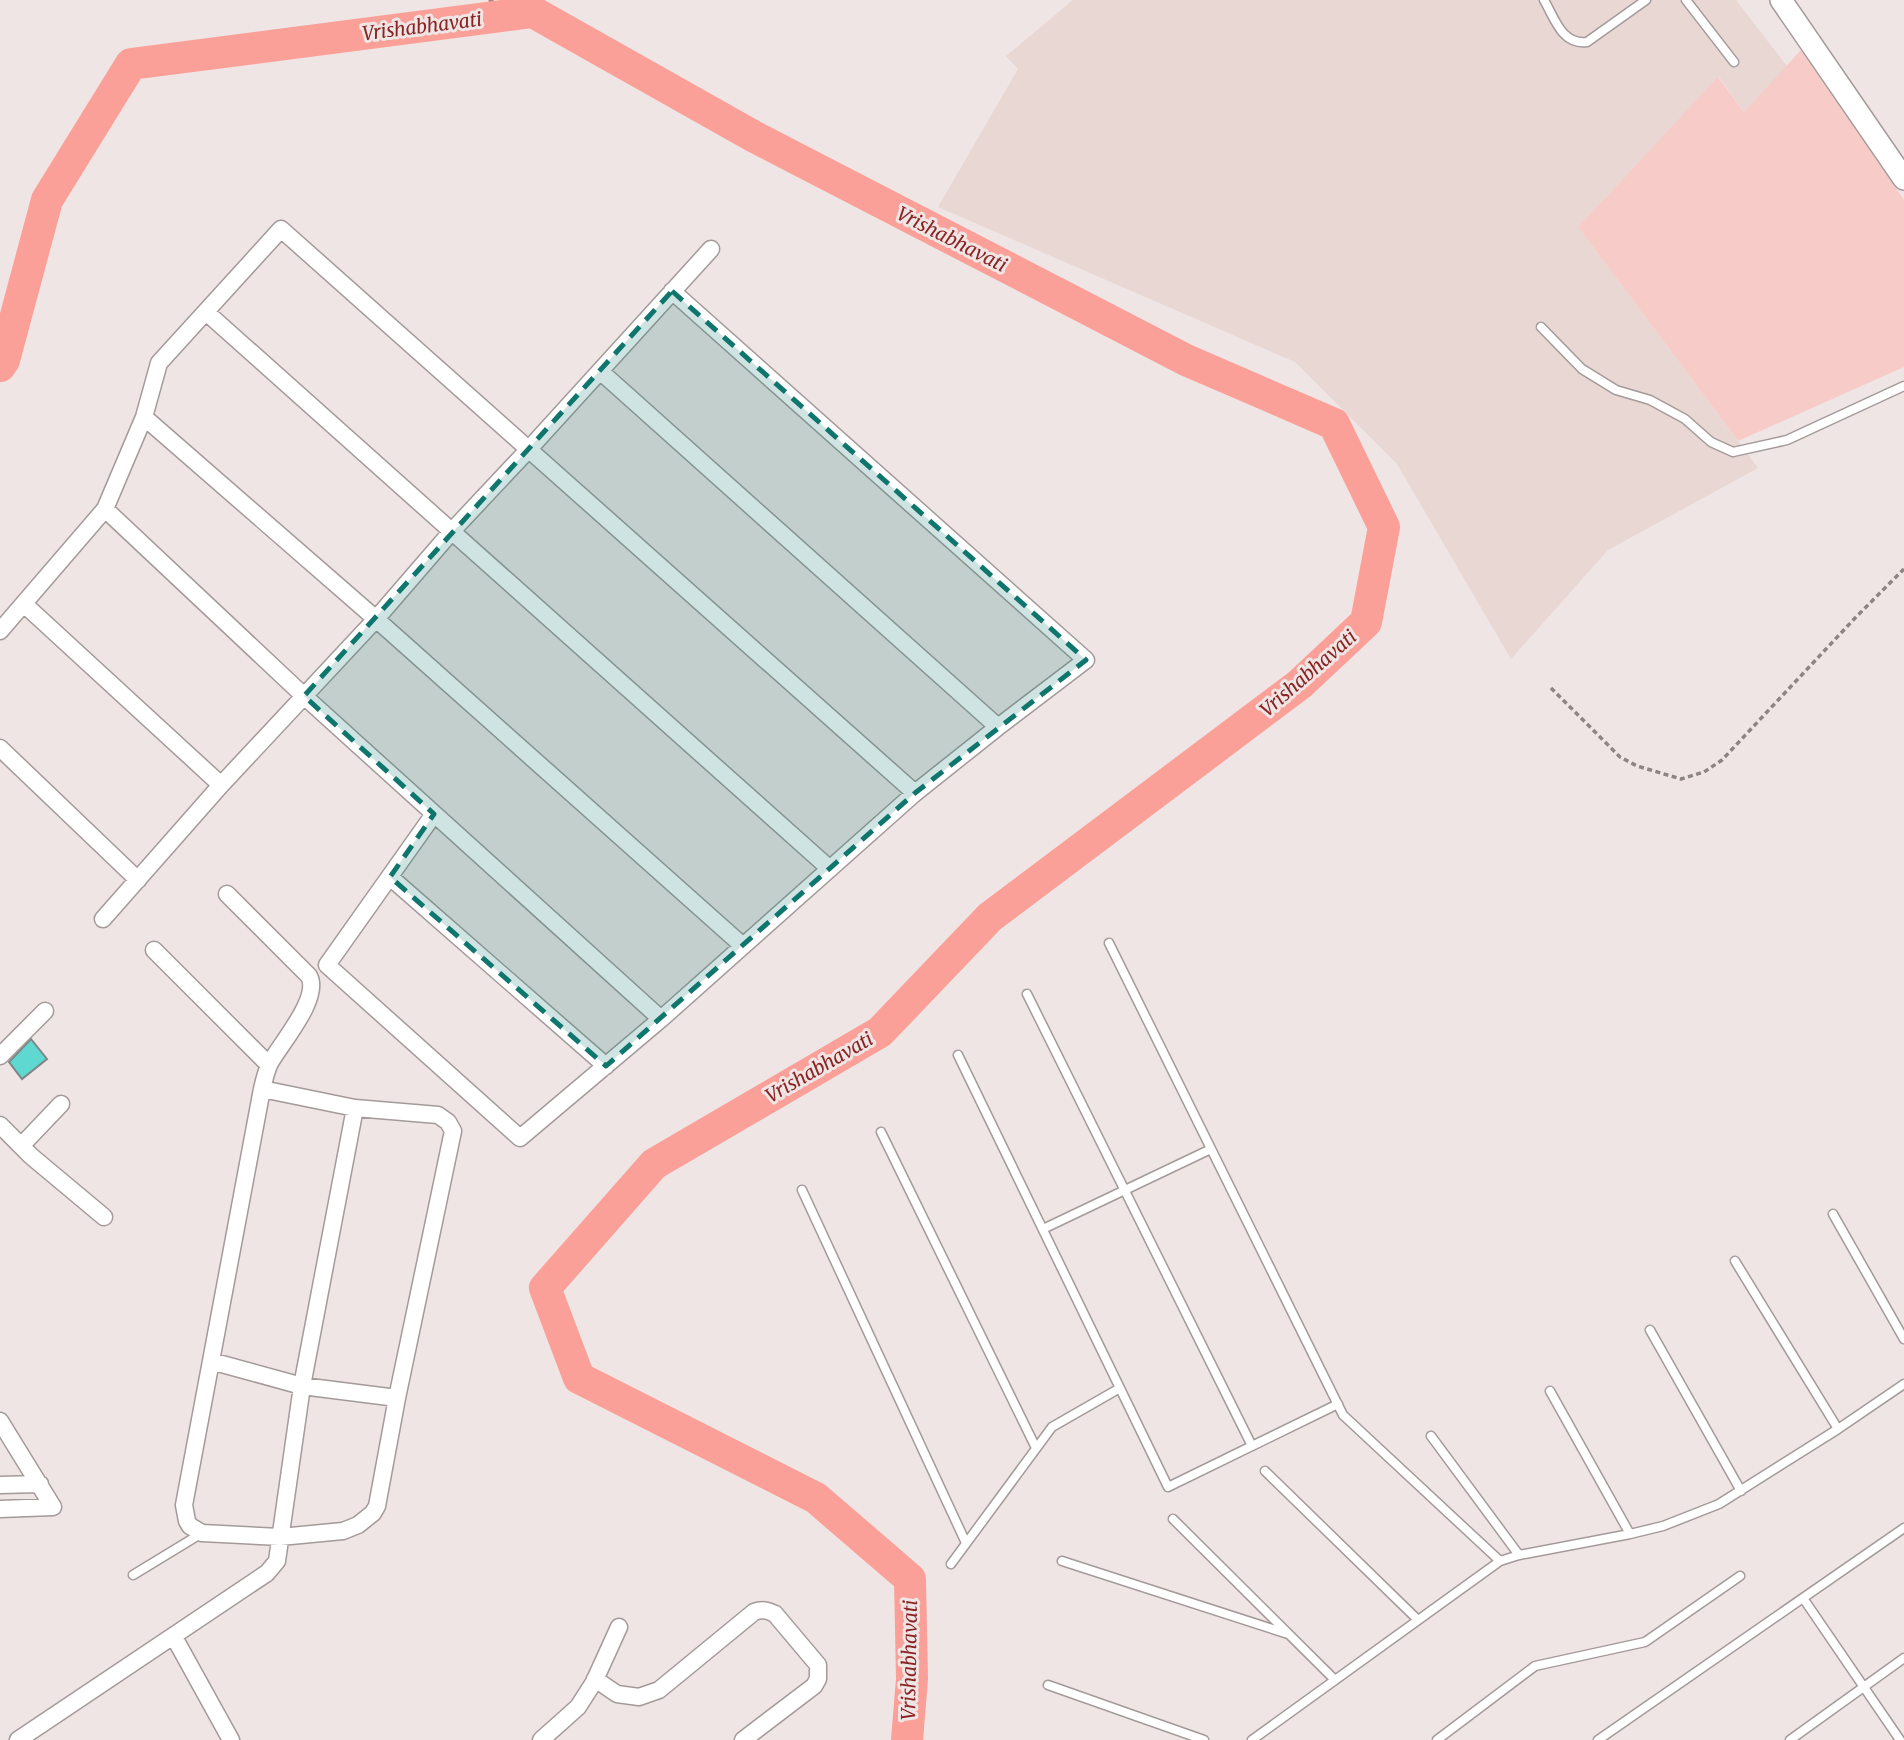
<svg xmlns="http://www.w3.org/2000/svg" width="1904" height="1740" font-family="Merriweather,serif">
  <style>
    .built { fill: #e9d7d4 }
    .green { fill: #f7ccc8 }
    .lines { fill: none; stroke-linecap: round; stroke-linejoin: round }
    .stream { stroke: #bd7c76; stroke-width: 5 }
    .river { stroke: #fba098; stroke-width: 32 }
    .building { fill: #5fd8d1; stroke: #7d8685; stroke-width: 2 }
    .service-casing { stroke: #a39a99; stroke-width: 11 }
    .minor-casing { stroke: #a39a99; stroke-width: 19 }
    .tertiary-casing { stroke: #a39a99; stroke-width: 24 }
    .path { stroke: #8b8584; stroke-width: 3.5; stroke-dasharray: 5 3.5; stroke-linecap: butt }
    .service { stroke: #fff; stroke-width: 8 }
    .minor { stroke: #fff; stroke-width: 16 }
    .tertiary { stroke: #fff; stroke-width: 21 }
    .marked { fill: #0f766e; fill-opacity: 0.2; stroke: #0f766e; stroke-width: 5; stroke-dasharray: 14 9; stroke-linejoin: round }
    .labels { text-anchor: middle; stroke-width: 6; stroke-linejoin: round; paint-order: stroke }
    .water-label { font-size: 19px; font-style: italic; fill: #8b2323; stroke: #efe5e4 }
  </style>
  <rect width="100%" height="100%" fill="#efe5e4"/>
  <path class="built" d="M1073,0H1736L1787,66L1744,112L1719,77L1578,227L1758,468L1608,550L1511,659L1397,464L1295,362L938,207L1018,69L1006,56Z"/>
  <path class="green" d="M1801,50L1904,200V367L1738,441L1578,227L1718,77L1744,112Z"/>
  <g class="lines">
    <path class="stream" d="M491,0L493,17"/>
    <path class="river" d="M0,366L4,360L47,200L131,64L533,12L753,136L1186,360L1334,424L1384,527L1366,622L1300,684L990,917L880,1032L654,1164L545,1288L579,1378L816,1498L910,1579L912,1679L907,1740"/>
  </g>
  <path class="building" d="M31,1039L47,1059L22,1079L9,1062Z"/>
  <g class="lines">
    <defs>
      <path id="service" d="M1544,0C1555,19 1562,45 1587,42L1646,0
        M1686,0L1734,62
        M1541,327L1582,369L1616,390L1650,400L1685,419L1711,442L1733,452L1787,440L1904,386
        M1109,943L1343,1415L1500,1561
        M1027,994L1252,1446
        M958,1055L1168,1487L1338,1404
        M881,1132L1036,1448
        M802,1190L966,1543
        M1833,1214L1904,1339
        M1043,1229L1211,1149
        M1735,1261L1838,1429
        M1650,1330L1741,1491
        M1550,1391L1630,1534
        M1431,1436L1519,1555
        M1265,1471L1418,1620
        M1173,1519L1335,1680
        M1062,1561L1288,1634
        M951,1564L1052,1427L1120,1388
        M133,1575L202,1533
        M1803,1598L1900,1740
        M1048,1685L1204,1740
        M1252,1740L1500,1561L1519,1555L1630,1534L1663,1526L1719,1504L1838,1429L1904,1384
        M1437,1740L1535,1666L1645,1642L1740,1576
        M1598,1740L1904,1528
        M1790,1740L1904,1658"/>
      <path id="minor" d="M672,291L1086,660L998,727
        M206,312L830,869
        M600,371L998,727L915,793
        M144,417L376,619L743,946
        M24,604L221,785L376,619L452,531L529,449L711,249
        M0,631L105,509L144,417L159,363L281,229L915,793L661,1019L304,696L105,509
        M0,748L138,880
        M434,814L327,965L520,1138L661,1019
        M390,877L606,1066
        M227,894L309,976C321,998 281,1043 270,1063C266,1071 264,1081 262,1089L184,1505L187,1521L190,1526L202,1533L280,1537L343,1531L358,1525L373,1513L377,1506L397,1398L453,1131L448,1122L438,1115L355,1108L262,1089
        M103,919L221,785
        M154,950L269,1065
        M0,1056L45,1011
        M0,1125L31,1156L104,1217
        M21,1146L61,1104
        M211,1361L302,1386L397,1398
        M0,1421L53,1507L0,1509
        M0,1485L40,1484
        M174,1637L231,1740
        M595,1679L617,1694L639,1697L659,1690L754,1612C762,1609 767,1610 775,1614L818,1665V1679L814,1686L743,1740
        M18,1740L267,1573L277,1561L302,1386L355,1108
        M541,1740L578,1707L594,1682L619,1627"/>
      <path id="tertiary" d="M1781,0L1904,179"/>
    </defs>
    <use href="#service" class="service-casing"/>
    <use href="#minor" class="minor-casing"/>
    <use href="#tertiary" class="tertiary-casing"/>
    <path class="path" d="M1551,688L1620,757L1637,766L1681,779L1704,772L1722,760L1856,617L1904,569"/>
    <use href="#service" class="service"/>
    <use href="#minor" class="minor"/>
    <use href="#tertiary" class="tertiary"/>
  </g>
  <path class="marked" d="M672,291L1086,660L915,793L606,1066L390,877L434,814L304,696Z"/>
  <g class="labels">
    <g class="water-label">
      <text transform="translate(422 26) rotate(-7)" y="7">Vrishabhavati</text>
      <text transform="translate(952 239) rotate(27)" y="7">Vrishabhavati</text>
      <text transform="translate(1308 673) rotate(-41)" y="7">Vrishabhavati</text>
      <text transform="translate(819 1067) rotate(-30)" y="7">Vrishabhavati</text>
      <text transform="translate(909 1660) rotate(-89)" y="7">Vrishabhavati</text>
    </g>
  </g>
</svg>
